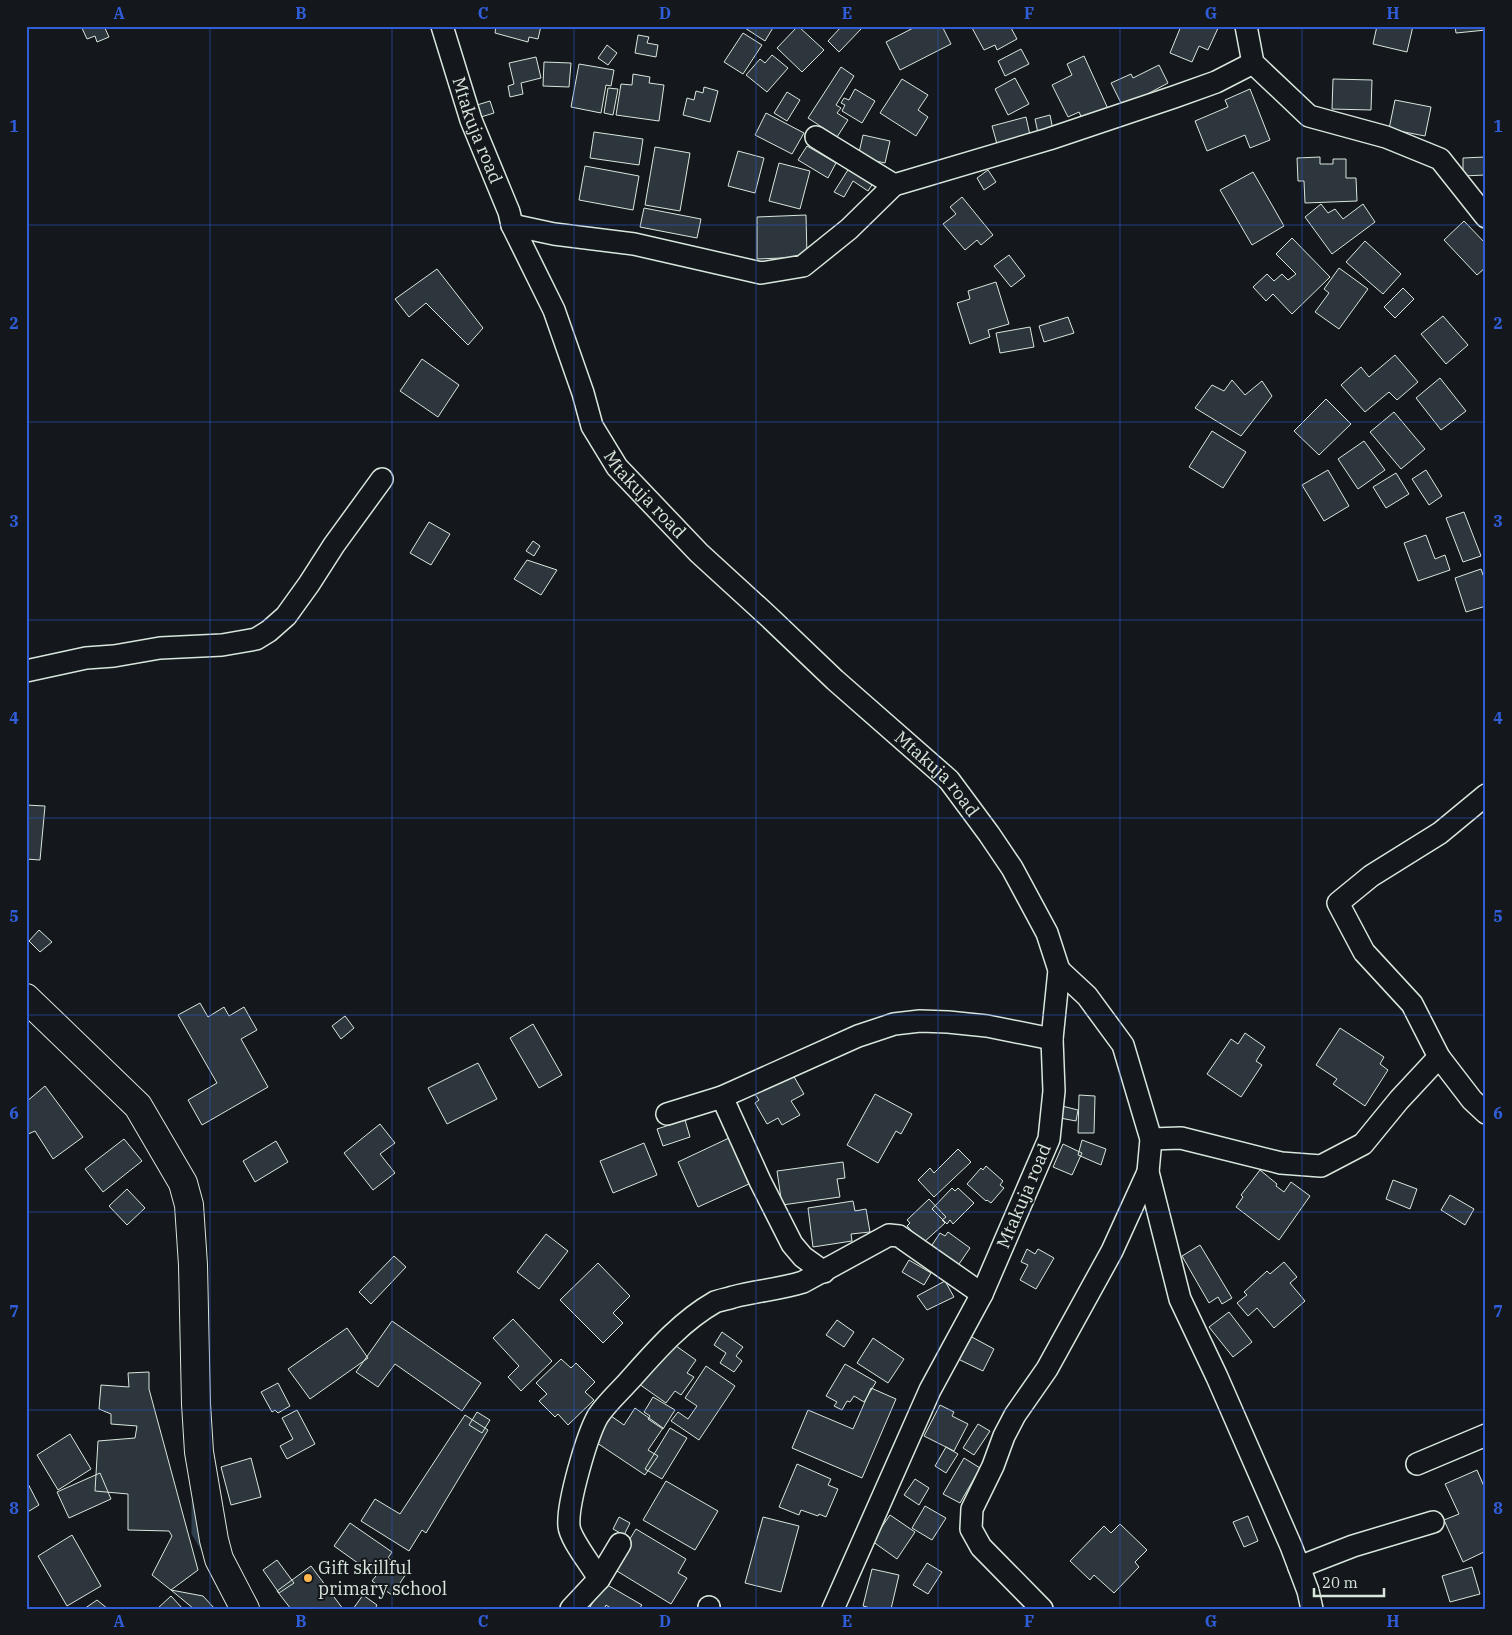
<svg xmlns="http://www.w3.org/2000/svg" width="1512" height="1635" font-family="'IBM Plex Serif',serif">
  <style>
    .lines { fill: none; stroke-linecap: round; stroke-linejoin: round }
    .stream { stroke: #2f3f4d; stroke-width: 7 }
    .building { fill: #2c363c; stroke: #d8e6dc }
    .street-casing { stroke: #d8e6dc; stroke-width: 24 }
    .secondary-casing { stroke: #d8e6dc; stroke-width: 30 }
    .street { stroke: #14181c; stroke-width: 21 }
    .secondary { stroke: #14181c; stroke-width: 28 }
    .grid { fill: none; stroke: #305dd8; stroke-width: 1; stroke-opacity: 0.55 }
    .poi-dot { fill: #ffb74d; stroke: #14181c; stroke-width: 2 }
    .labels { text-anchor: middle; stroke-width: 4; stroke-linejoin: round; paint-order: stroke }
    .street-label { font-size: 18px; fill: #d8e6dc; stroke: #14181c }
    .poi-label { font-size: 18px; fill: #d8e6dc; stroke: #14181c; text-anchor: start }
    .neatline { fill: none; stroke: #305dd8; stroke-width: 2 }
    .grid-label { font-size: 16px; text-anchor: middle; font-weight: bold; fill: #305dd8 }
  </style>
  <rect width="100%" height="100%" fill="#14181c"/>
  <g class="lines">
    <path class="stream" d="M195,1501V1533L204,1548"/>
  </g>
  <path class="building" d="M81,26H104L109,37L97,42L95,36L87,39Z
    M496,26H541L538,39L529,37L528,42L495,33Z
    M746,26H774L765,41L745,28Z
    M798,26L824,50L802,72L777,48Z
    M842,26H860L862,28L839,52L828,41Z
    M917,26H942L951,44L900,70L886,42Z
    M971,26H1010L1017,39L997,50L995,45L984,50Z
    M1181,26H1219L1208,50L1199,46L1192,62L1170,53Z
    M1377,26H1413L1407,52L1373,44Z
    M1455,26H1486V30L1456,33Z
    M743,33L762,45L743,74L724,62Z
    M638,35L649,37L647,43L658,45L656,57L635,53Z
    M607,45L617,53L608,65L598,58Z
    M1021,49L1029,64L1005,76L998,61Z
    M772,55L788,68L767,92L746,75L760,59L765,63Z
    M1084,56L1109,111L1084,123L1079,112L1068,117L1052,85L1072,75L1067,64Z
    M536,57L541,78L521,83L523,94L510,97L508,86L514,84L509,63Z
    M544,62L571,63L569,87L543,86Z
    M579,64L614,70L611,86L606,85L601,113L571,107Z
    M1159,65L1168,83L1123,107L1111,83L1131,74L1133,78Z
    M841,67L854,76L836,105L841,108L837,113L848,120L837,137L808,118Z
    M633,74L650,77L649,83L664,85L659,121L616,115L621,84L632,85Z
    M1015,78L1029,104L1008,115L995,89Z
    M902,79L928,95L918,110L928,117L916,136L880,113Z
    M1333,79L1372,80L1371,110L1332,109Z
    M704,87L718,91L710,122L683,115L687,98L694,100L696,91L703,93Z
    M608,88L618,89L613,115L604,113Z
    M855,89L875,101L862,123L842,111L845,105L841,103L844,98L849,100Z
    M1250,89L1270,140L1250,148L1245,135L1207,151L1195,121L1228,107L1225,100Z
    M787,92L800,100L787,121L774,113Z
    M1395,100L1431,107L1425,136L1389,129Z
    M490,101L494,113L481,117L477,105Z
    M766,113L804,133L792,154L755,135Z
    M1050,115L1053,130L1038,133L1035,119Z
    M1026,117L1030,135L997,144L992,126Z
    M594,132L643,139L639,165L590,158Z
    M863,135L890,141L885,163L858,157Z
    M807,146L836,163L828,178L798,160Z
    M655,147L690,153L680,211L645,205Z
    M738,151L764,158L755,193L728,186Z
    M1320,157V164H1333V159H1346V178H1356L1357,201L1305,203L1304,181H1298L1297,158Z
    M1485,157V175L1463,176V158Z
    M779,163L810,171L800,209L769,201Z
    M851,165L875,180L868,191L853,181L844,197L834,192Z
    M585,166L639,176L633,210L579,200Z
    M988,170L996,182L984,190L977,178Z
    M1253,172L1284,226L1252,245L1220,190Z
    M962,197L993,235L981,245L977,240L965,250L943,224L956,214L950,207Z
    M1321,204L1328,213L1335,209L1343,219L1363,204L1375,222L1332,254L1305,217Z
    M644,208L701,219L697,238L640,227Z
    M806,215L807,257L757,259V217Z
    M1464,221L1486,244V267L1477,275L1444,240Z
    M1292,238L1330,277L1292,314L1273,294L1266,301L1253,287L1267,274L1274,281L1282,274L1288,280L1296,274L1276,254Z
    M1365,241L1401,274L1383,294L1346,262Z
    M1009,255L1025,276L1011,287L994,266Z
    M1339,268L1368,289L1339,329L1315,312L1329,293L1324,289Z
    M437,269L483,328L468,345L426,303L409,317L395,299Z
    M996,282L1009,324L988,330L990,337L970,344L957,303L970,299L968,291Z
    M1403,288L1414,299L1395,318L1384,307Z
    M1443,316L1468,345L1446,364L1421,334Z
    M1068,317L1074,333L1044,342L1039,326Z
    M1030,327L1034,347L1000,353L996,333Z
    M1395,355L1418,382L1397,400L1389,392L1365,412L1341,385L1361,367L1369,377Z
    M422,359L459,385L438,417L400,391Z
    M1440,378L1466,411L1441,430L1416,398Z
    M1232,380L1245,395L1262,381L1272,396L1241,436L1195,408L1212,385L1224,391Z
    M1326,399L1351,424L1319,455L1294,431Z
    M1394,412L1425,449L1401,469L1370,432Z
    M1212,431L1246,452L1223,488L1189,467Z
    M1364,441L1385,470L1358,489L1338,459Z
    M1328,470L1349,506L1324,521L1302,485Z
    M1426,470L1442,496L1429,505L1412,479Z
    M1396,473L1409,494L1386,508L1373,487Z
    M1464,512L1481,556L1463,562L1446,518Z
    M429,522L450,534L431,565L410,553Z
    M1426,535L1435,559L1445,555L1450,570L1418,581L1404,543Z
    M533,541L540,546L534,556L526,551Z
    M527,560L557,570L541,595L514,579Z
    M1481,569L1486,583V606L1466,612L1455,578Z
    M26,805L45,806L40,860L26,859Z
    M39,930L52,942L40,952L29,941Z
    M200,1003L208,1017L224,1007L229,1016L244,1007L257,1030L241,1039L268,1087L202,1125L188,1100L217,1083L178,1015Z
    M345,1016L354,1028L341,1039L332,1026Z
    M533,1024L562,1075L539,1088L510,1038Z
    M1340,1028L1384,1057L1380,1064L1388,1070L1365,1106L1333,1084L1337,1079L1316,1065Z
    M1245,1033L1265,1047L1256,1061L1262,1065L1241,1097L1207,1074L1231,1039L1238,1044Z
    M478,1063L497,1099L447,1124L428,1088Z
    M793,1075L804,1094L791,1101L800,1115L782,1125L778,1118L767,1124L755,1103L759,1100L755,1094L779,1080L781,1083Z
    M45,1086L83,1137L53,1159L35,1131L26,1135V1102Z
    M875,1094L912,1114L901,1134L896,1131L878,1163L847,1145Z
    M1079,1095L1095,1096L1094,1133H1078Z
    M1062,1106L1078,1110L1076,1121L1060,1118Z
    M685,1120L690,1137L663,1146L657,1129Z
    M380,1124L395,1143L380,1154L395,1173L373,1190L344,1153Z
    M729,1138L749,1184L698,1207L678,1162Z
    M124,1139L142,1161L103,1192L85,1169Z
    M1082,1140L1106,1149L1101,1165L1078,1155Z
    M276,1141L288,1162L255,1182L243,1161Z
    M644,1143L657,1175L613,1193L600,1161Z
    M1063,1144L1082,1153L1072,1175L1053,1167Z
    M958,1149L971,1162L934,1197L918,1180L930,1168L934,1173Z
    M843,1162L845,1178L837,1179L840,1197L782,1205L777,1171Z
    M986,1166L1003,1181L1000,1185L1004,1188L991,1203L987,1200L986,1201L967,1184L981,1168L983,1170Z
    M1260,1170L1277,1184L1276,1186L1284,1192L1291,1182L1310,1196L1279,1240L1236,1207L1243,1197L1241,1195Z
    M1393,1180L1417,1189L1410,1209L1386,1199Z
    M952,1188L955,1191L958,1188L974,1203L953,1224L950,1220L947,1224L932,1209Z
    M127,1189L145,1208L127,1225L109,1206Z
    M1450,1195L1474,1209L1465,1225L1441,1210Z
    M929,1199L946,1217L942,1220L945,1223L923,1243L907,1226L910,1223L907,1220Z
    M853,1201L855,1211L866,1209L870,1232L851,1234L852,1241L813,1247L808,1208Z
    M948,1232L970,1248L957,1267L928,1251L940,1233L945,1236Z
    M546,1234L568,1251L539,1289L517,1272Z
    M1200,1245L1232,1298L1222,1304L1218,1297L1209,1303L1182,1256Z
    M1027,1249L1035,1254L1038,1249L1054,1258L1036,1289L1020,1280L1028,1265L1021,1262Z
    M394,1256L406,1267L371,1304L359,1292Z
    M909,1260L931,1273L924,1285L902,1272Z
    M1284,1262L1297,1277L1290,1283L1305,1301L1274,1328L1257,1308L1248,1316L1237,1303L1247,1295L1244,1292L1267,1271L1270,1274Z
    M598,1263L630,1296L613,1313L623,1323L603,1343L560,1300Z
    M945,1281L954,1297L927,1310L917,1296Z
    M1229,1312L1252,1342L1233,1357L1209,1327Z
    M513,1319L552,1361L521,1391L508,1377L519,1366L493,1338Z
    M837,1320L854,1332L844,1347L826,1335Z
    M392,1321L481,1383L462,1411L395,1364L378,1387L356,1372Z
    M347,1328L368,1358L310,1399L288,1369Z
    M722,1332L743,1347L736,1356L742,1361L734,1372L720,1363L726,1353L714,1345Z
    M970,1336L994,1349L983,1371L958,1359Z
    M873,1338L904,1359L888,1383L857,1363Z
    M669,1341L696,1360L687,1373L694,1377L681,1395L675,1391L666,1403L639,1384Z
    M561,1359L571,1368L576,1363L595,1382L585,1392L594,1400L568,1425L558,1414L555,1417L539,1401L547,1394L536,1383Z
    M845,1364L876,1382L864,1402L854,1396L850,1402L847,1401L842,1410L834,1406L837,1402L826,1396Z
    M706,1366L735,1386L699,1440L671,1421L678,1412L688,1419L697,1406L685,1398Z
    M149,1372V1389L198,1570L171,1590L152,1575L172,1536L169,1531L128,1530V1494L95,1491L98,1441L135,1438L137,1426L111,1424V1414L99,1409L101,1385L129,1387L128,1373Z
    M278,1383L290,1406L278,1413L275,1410L272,1412L261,1392Z
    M871,1388L896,1399L862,1478L792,1448L808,1410L853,1429Z
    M653,1397L675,1410L663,1429L648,1419L650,1416L644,1412Z
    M940,1405L954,1412L952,1416L968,1424L954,1451L924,1436Z
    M635,1408L663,1428L648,1450L658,1456L645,1475L594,1441L611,1416L624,1425Z
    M297,1410L315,1444L287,1459L280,1446L293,1439L282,1418Z
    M477,1412L490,1420L482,1433L469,1425Z
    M465,1415L488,1430L426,1533L422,1530L409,1551L361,1521L375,1499L400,1514Z
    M978,1424L990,1431L974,1455L963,1448Z
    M670,1428L687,1438L662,1479L645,1469Z
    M70,1434L91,1469L58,1490L37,1455Z
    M946,1447L958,1454L946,1473L935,1466Z
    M251,1458L261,1497L231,1505L221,1467Z
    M964,1458L980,1468L960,1503L943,1494Z
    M797,1464L831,1479L828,1485L838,1489L826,1517L819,1514L818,1516L801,1510L799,1515L779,1507Z
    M1477,1470L1486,1491V1551L1463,1562L1444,1520L1459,1514L1445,1484Z
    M100,1473L111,1499L69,1518L57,1492Z
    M915,1479L929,1488L919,1505L904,1495Z
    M26,1480L39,1505L26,1513Z
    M666,1481L718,1511L695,1550L643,1520Z
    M925,1506L946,1518L932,1540L912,1528Z
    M890,1515L915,1532L897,1559L872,1541Z
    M1248,1516L1258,1541L1244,1547L1233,1522Z
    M619,1517L630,1523L624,1535L613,1529Z
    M763,1517L799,1526L781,1592L745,1583Z
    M350,1523L392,1552L388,1558L408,1571L392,1595L372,1581L376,1576L334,1546Z
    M1120,1524L1147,1550L1135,1562L1139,1567L1114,1593L1094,1575L1090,1580L1070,1561L1104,1526L1111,1533Z
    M636,1529L686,1559L678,1573L687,1578L671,1604L612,1568Z
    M72,1535L101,1586L67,1606L38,1556Z
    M277,1560L294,1583L279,1593L263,1570Z
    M927,1563L942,1572L928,1594L913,1585Z
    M311,1566L343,1609H291L277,1591Z
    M1472,1567L1480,1594L1450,1602L1442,1576Z
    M872,1569L899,1575L891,1609H874L863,1606Z
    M604,1583L642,1605L639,1609H612L606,1605L604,1609H589Z
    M171,1590L203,1596L215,1609H194Z
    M363,1595L377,1605L375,1609H353Z
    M171,1596L183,1609H157Z
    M97,1600L108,1609H84Z"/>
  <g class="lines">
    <defs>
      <g id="street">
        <path id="s1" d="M442,26L471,120L509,212L512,225L554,310L583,393L592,426L617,467L699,553L769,617L835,680L949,780L989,834L1012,868L1047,933L1059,970L1052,1039L1054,1091L1049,1139L982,1294L930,1390L833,1609"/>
        <path d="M1246,26L1253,63L1309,116L1386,137L1440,159L1486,217"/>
        <path d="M816,137L894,185"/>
        <path d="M512,225L554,234L634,244L761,273L803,266L849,229L894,185L1049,139L1174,97L1216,82L1253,63"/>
        <path d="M26,671L86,658L114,656L160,648L222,645L256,639L269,631L286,616L309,584L334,545L382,479"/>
        <path d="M1486,795L1440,833L1371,876L1338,903L1364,952L1412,1004L1439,1057L1472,1100L1486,1113"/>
        <path d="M1059,970L1087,996L1123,1045L1151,1139L1148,1172L1180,1299L1217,1377L1291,1546L1308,1591L1312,1609"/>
        <path d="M722,1097L760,1181L792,1244L803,1257L824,1272"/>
        <path d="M667,1114L722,1097L858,1036L894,1024L920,1021L948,1022L987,1026L1052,1039"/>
        <path d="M1151,1139L1181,1138L1281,1163L1321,1166L1363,1144L1399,1100L1439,1057"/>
        <path d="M1417,1464L1486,1435"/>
        <path d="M1299,1567L1353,1546L1433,1522"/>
        <path d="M599,1579C592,1566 570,1539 569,1526C567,1504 587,1435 598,1416C606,1404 618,1393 628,1382C654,1353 680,1322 715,1302C720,1300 727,1299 733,1297C756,1291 781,1289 803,1282L889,1235L899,1236L982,1294"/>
        <path d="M709,1607V1609"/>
        <path d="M571,1609L599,1579L620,1544"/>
        <path d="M1042,1609L981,1547L971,1529L972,1509L993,1466L1004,1436L1015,1415L1047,1369L1112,1251L1148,1172"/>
      </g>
      <path id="secondary" d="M26,998L138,1106L183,1183L189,1205L193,1265L196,1404L199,1452L214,1540L219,1559L245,1609"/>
    </defs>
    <use href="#street" class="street-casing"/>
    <use href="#secondary" class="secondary-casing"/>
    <use href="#street" class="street"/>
    <use href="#secondary" class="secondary"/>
  </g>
  <path class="grid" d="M210,26V1609M392,26V1609M574,26V1609M756,26V1609M938,26V1609M1120,26V1609M1302,26V1609M26,225H1486M26,422H1486M26,620H1486M26,818H1486M26,1015H1486M26,1212H1486M26,1410H1486"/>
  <circle class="poi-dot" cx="308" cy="1578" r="5"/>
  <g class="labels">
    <g class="street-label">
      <text dy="6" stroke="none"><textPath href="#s1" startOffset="110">Mtakuja road</textPath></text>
      <text dy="6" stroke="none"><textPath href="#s1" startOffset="515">Mtakuja road</textPath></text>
      <text dy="6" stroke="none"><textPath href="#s1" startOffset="920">Mtakuja road</textPath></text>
      <text transform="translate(1024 1196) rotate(-67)" y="6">Mtakuja road</text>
    </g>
    <g class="poi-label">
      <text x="318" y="1574">Gift skillful<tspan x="318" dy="21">primary school</tspan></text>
    </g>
  </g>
  <rect width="1512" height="1635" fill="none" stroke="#14181c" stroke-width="55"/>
  <path d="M1314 1588v8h70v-8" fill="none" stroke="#d8e6dc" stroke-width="2.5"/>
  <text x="1322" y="1588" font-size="15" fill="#d8e6dc" stroke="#14181c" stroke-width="4" paint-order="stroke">20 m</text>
  <rect x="28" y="28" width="1456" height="1580" class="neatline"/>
  <g class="grid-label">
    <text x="119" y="19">A</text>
    <text x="301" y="19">B</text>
    <text x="483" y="19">C</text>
    <text x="665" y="19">D</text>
    <text x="847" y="19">E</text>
    <text x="1029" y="19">F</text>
    <text x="1211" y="19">G</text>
    <text x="1393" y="19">H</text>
    <text x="14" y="132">1</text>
    <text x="1498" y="132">1</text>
    <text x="14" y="329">2</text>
    <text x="1498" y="329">2</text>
    <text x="14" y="527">3</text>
    <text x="1498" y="527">3</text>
    <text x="14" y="724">4</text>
    <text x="1498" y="724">4</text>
    <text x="14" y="922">5</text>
    <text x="1498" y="922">5</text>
    <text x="14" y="1119">6</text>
    <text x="1498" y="1119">6</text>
    <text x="14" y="1317">7</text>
    <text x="1498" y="1317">7</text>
    <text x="14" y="1514">8</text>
    <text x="1498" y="1514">8</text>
    <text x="119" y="1627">A</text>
    <text x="301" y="1627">B</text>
    <text x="483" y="1627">C</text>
    <text x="665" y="1627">D</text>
    <text x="847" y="1627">E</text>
    <text x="1029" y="1627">F</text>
    <text x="1211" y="1627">G</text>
    <text x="1393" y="1627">H</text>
  </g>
</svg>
